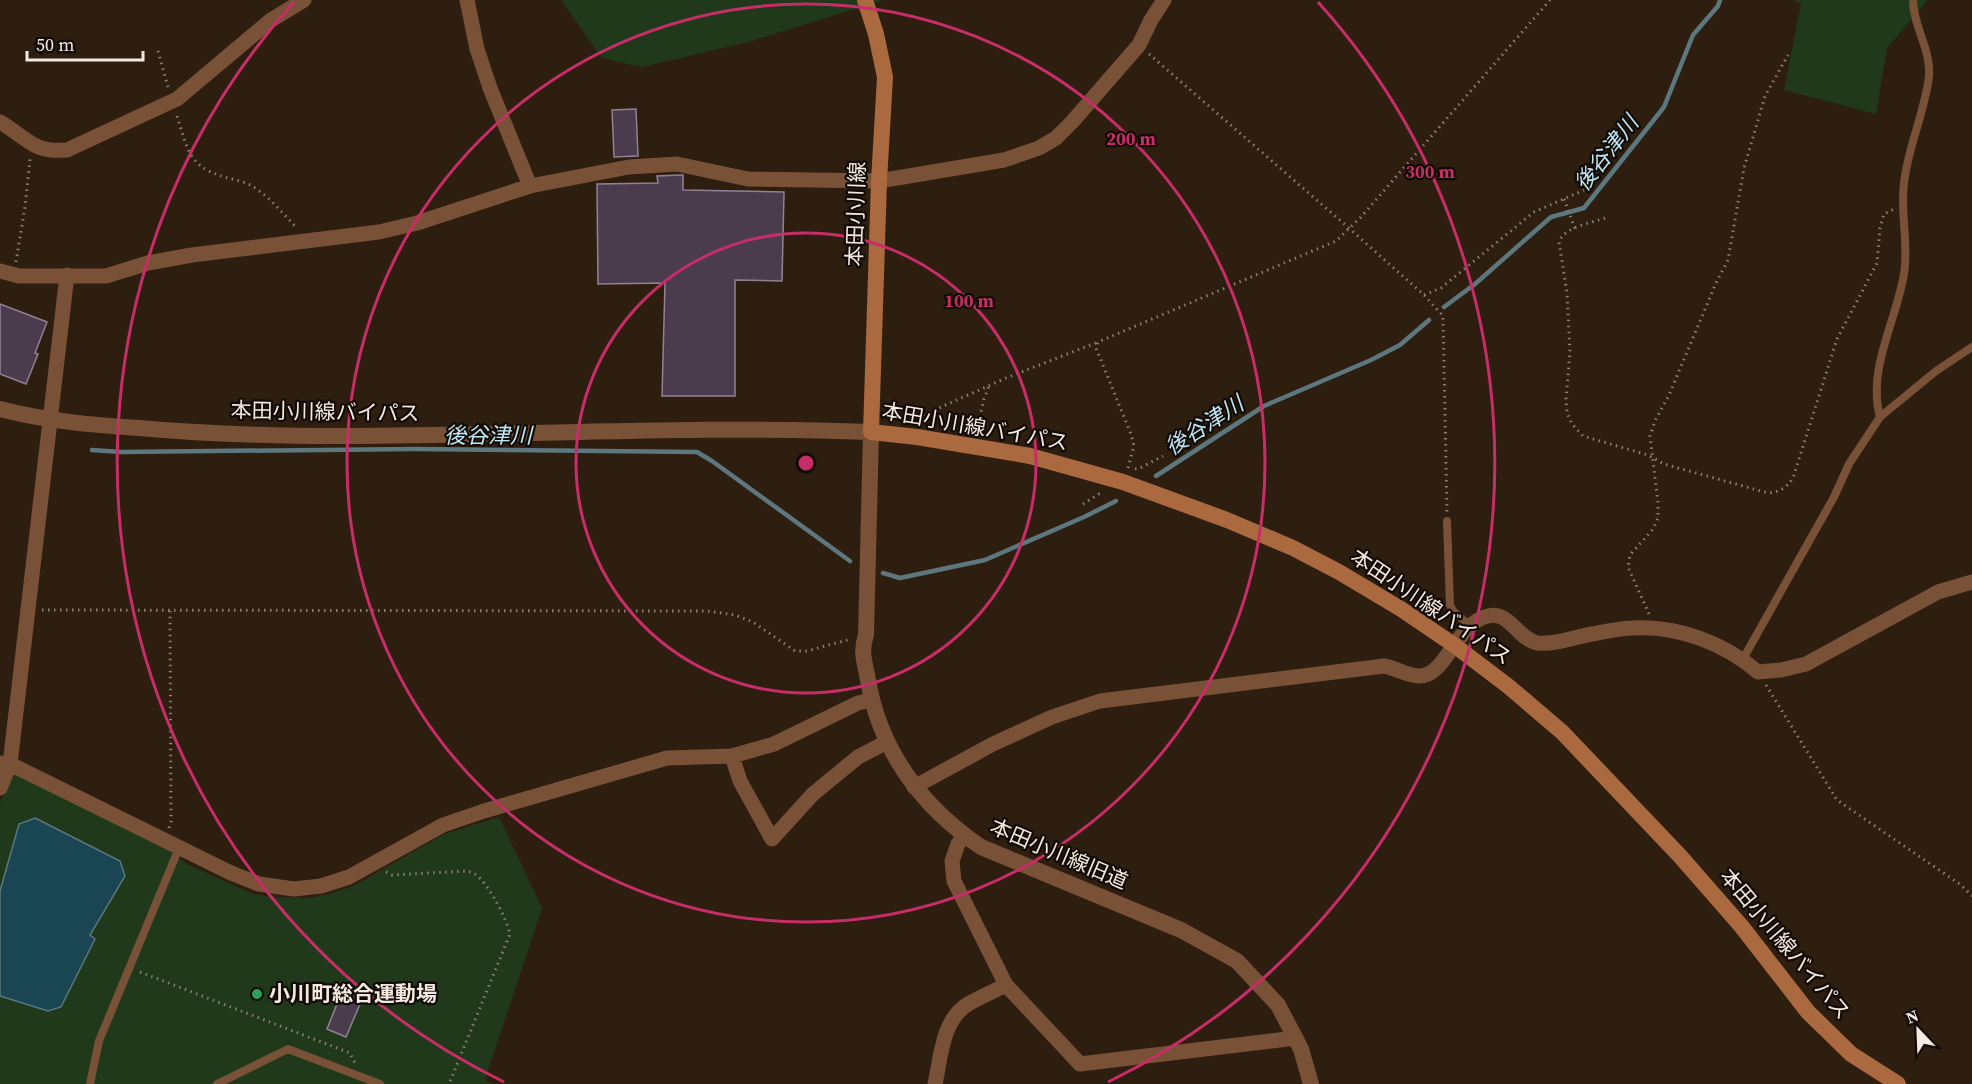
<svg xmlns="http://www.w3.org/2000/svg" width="1972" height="1084" font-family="'Source Serif 4','Noto Sans JP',serif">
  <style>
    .green { fill: #20391b }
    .water { fill: #1a4654; stroke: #5c777e; stroke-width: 1.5 }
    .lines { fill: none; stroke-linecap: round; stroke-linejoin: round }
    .stream { stroke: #5c777e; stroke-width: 4.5 }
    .building { fill: #4b3c4d; stroke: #928195; stroke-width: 1.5 }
    .path { stroke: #8b7e72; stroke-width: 3; stroke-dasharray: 1.5 4.5; stroke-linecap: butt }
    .service { stroke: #795137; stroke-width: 8 }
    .minor { stroke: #795137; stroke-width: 15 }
    .tertiary { stroke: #795137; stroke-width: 16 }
    .secondary { stroke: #aa693f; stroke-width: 16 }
    .ring { fill: none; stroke: #c72d68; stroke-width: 3 }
    .leisure-dot { fill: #2e9e5b; stroke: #110a05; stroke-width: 2 }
    .labels { text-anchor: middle; stroke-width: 4.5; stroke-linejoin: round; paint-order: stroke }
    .street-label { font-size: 21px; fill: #f5eae1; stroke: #110a05 }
    .poi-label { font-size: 21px; font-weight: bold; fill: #f5eae1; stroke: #110a05; text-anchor: start }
    .water-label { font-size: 22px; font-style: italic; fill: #bfe8f7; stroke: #110a05 }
    .centre { fill: #c72d68; stroke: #110a05; stroke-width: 3 }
    .ring-label { font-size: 18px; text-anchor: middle; font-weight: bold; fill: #c72d68; stroke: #110a05; stroke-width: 4.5; stroke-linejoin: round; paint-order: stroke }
  </style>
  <rect width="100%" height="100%" fill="#2e1e10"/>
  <path class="green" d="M561,0H883L748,42L642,67L602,58Z
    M1794,0H1928L1887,48L1876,114L1784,90L1801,4Z
    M15,774L162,845L189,865L253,894L272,897L309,898L329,894L355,885L444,834L499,817L542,908L485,1080L493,1084H0V802Z"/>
  <path class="water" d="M35,818L120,861L125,876L90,935L95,939L61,1007L48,1011L0,996V891L19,824Z"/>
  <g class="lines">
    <path class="stream" d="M1444,307L1475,284L1551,217L1584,208L1664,107L1693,35L1718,6L1720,0
      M92,450L121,452L414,449L697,452L712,461L850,561
      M1156,476L1264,406L1371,360L1400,345L1429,320
      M883,573L900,578L985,560L1084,517L1116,501"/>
  </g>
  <path class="building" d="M636,109L638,156L614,157L612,110Z
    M681,175H683V190L784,192L782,281L735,280V396H662L665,283L598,284L597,184L658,183L657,176Z
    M0,304L47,322L35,353L38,354L26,384L0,374Z
    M343,989L363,997L346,1037L327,1029Z"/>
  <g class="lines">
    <path class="path" d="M158,51L168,87
      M1149,54L1350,229L1424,295L1443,316L1447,513
      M177,116C187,146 187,165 221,176C231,179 243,181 252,186C269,196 282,213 296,227
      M1564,199L1575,229
      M1605,218C1591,223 1564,227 1559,242L1567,293L1570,352L1566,399L1567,413L1572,424L1583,436L1648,455L1664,464L1768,493C1780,492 1786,488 1793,478L1837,339L1877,263L1880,228L1884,214L1894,209
      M16,262L25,207L30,159
      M1424,295L1441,288L1534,212L1584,190
      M912,420L1006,378L1098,342
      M977,429L984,399L989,386
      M1128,468L1134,446L1131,434L1096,348L1098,342L1336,241L1361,217L1550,0
      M1135,469L1140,468L1163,456
      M1083,504L1102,492
      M42,610L707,611L735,615L753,622L795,651H807L851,639
      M1649,614L1628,567L1630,555L1653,529L1658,518V503L1650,436L1655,421L1669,395L1716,283L1728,260L1744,168L1760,113L1765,96L1788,55
      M1766,685L1837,800L1961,885L1972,896
      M169,828L171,822L170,611
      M386,872L392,875L466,871C469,872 472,872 475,874C488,883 507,919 510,934L449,1084
      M140,972L350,1053L355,1063"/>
    <path class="service" d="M1880,417C1867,369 1896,322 1904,274C1909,244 1900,214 1904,183C1908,146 1925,112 1929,76C1931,49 1913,26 1913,0
      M1447,521L1450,605L1453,611L1469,625
      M1743,659L1834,497L1849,464L1880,417L1936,371L1972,347
      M90,1084L99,1041L179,848
      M217,1084L288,1049L380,1084"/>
    <path class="minor" d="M467,0L477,49L490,88L530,186
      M0,122C27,138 33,153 67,150L177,99L271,20L304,0
      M0,271L19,276H106L148,263L192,255L379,232L417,223L530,186L629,167L677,164L748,179L879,181L1004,160L1039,148L1056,138L1072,122L1139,45L1151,20L1164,0
      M732,756L740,781L772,839L813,794L858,757L887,742
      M0,763L10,764L231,873L259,884L294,889L321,886L349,877L443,825L484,811L667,758L732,756L774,744L858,703L871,700
      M914,787L993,744L1052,717L1100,701L1384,666C1396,668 1407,676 1419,676C1446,677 1456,623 1488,616C1509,610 1518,640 1538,643C1555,645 1575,637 1592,634C1605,632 1619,628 1632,628C1677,625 1724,643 1758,672L1781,670L1806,664L1938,592L1972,582
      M0,788L10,764L67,275
      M964,836L958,844L952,861L954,881L1006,985L1080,1064L1296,1038
      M935,1084C941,1057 942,1020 968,1004C980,997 994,991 1006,985"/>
    <path class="tertiary" d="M0,409C46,421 92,425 139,428C206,434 274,436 342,436C518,436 695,425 871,432L866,635C860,653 865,662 868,680C880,751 922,807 981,847L1181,930L1237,961L1278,1005L1301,1049L1311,1084"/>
    <path class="secondary" d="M865,0L876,34L885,77L879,181L871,432L917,437L1030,456L1123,482L1227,520L1293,548L1339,572L1401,609L1454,645L1508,686L1562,732L1680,856L1742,927L1808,1012L1851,1054L1898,1084"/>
  </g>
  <g class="ring">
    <circle cx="806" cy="463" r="230"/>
    <circle cx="806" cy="463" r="459"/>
    <path d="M504 1082A689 689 0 0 1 294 2M1318 2A689 689 0 0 1 1108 1082"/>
  </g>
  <circle class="leisure-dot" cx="257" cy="994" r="6"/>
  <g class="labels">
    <g class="street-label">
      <text transform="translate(856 214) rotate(-88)" y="7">本田小川線</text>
      <text transform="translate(325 412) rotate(1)" y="7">本田小川線バイパス</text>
      <text transform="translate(975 427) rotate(10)" y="7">本田小川線バイパス</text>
      <text transform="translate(1431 607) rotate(34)" y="7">本田小川線バイパス</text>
      <text transform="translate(1059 854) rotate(23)" y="7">本田小川線旧道</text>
      <text transform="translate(1785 944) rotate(50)" y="7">本田小川線バイパス</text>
    </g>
    <g class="poi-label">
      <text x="269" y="1001">小川町総合運動場</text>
    </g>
    <g class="water-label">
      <text transform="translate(1606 153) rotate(-52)" y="8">後谷津川</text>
      <text transform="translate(1204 425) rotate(-33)" y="8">後谷津川</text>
      <text x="488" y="443">後谷津川</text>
    </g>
  </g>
  <circle cx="806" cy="463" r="9" class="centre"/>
  <g class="ring-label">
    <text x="1131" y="145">200 m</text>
    <text x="1430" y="178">300 m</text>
    <text x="969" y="307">100 m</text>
  </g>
  <g transform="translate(1918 1030) rotate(337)" stroke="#110a05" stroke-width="4.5" paint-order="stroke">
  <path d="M0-4.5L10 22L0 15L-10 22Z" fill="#f5eae1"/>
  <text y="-9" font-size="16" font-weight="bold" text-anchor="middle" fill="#f5eae1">N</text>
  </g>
  <path d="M27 51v9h116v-9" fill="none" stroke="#f5eae1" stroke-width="3"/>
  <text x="36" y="51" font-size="18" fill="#f5eae1" stroke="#110a05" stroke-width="4.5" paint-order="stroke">50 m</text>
</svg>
